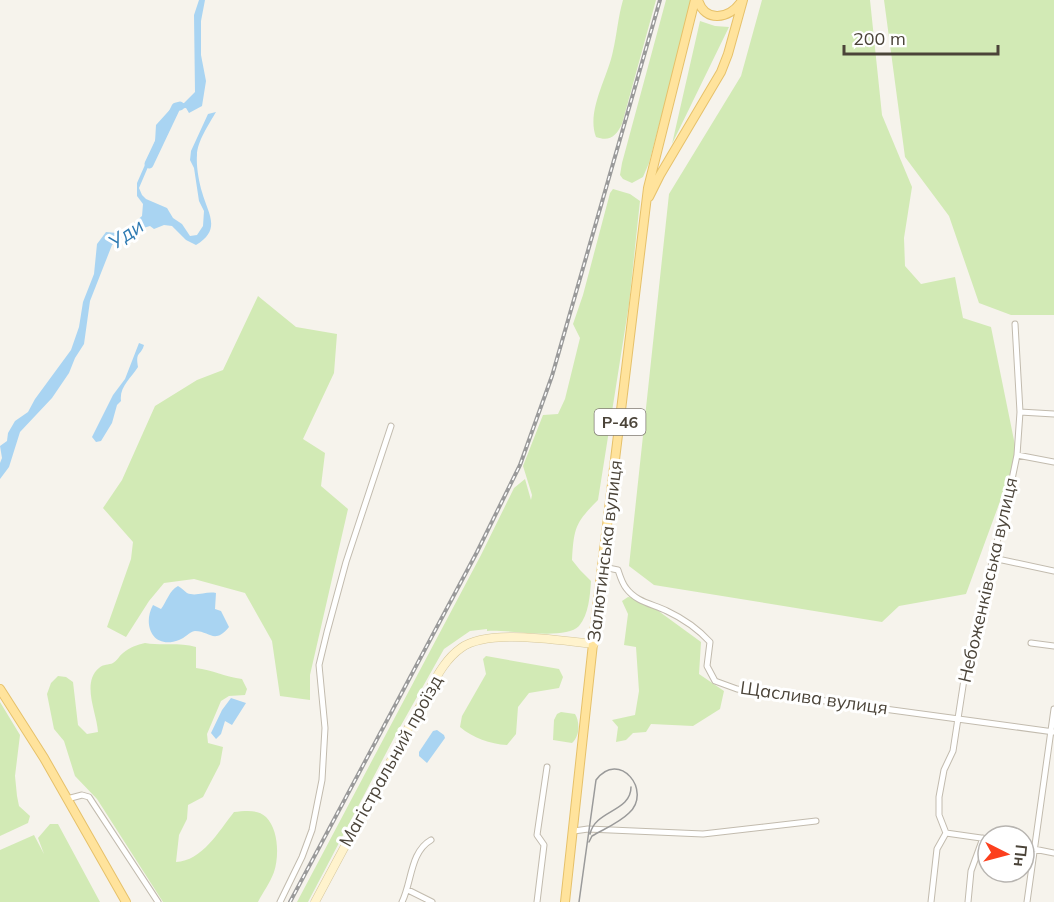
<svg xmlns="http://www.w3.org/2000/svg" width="1054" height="902" font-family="Mulish,sans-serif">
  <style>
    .green { fill: #d2eab5 }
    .water { fill: #a9d4f2 }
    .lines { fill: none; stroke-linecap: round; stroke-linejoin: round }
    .river { stroke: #a9d4f2; stroke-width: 9 }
    .street-casing { stroke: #c2bbae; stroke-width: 7 }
    .secondary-casing { stroke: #d6c79b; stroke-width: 9 }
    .primary-casing { stroke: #e6c16a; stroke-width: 10 }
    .street { stroke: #fff; stroke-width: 5 }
    .secondary { stroke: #fff3cd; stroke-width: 8 }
    .primary { stroke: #ffe39c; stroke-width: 8 }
    .tram { stroke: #9a9a9a; stroke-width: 1.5 }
    .rail-casing { stroke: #9a9a9a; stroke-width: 4 }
    .rail { stroke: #fff; stroke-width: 1.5; stroke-dasharray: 4.5; stroke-linecap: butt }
    .labels { text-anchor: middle; stroke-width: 6; stroke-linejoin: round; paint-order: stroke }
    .shield { fill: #fff; stroke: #817c74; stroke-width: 1.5 }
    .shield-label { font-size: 16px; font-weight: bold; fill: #4b4439 }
    .street-label { font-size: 18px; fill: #4b4439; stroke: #fff }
    .water-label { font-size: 20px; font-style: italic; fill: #2e7ab2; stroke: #fff }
  </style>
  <rect width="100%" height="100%" fill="#f6f3ec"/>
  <path class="green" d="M623,0H656L622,124C616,136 610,142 596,137C586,111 608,77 613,51C617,34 618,17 623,0Z
    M666,0H692L649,163L643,177L632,183L623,179L620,175L622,163Z
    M762,0H870L882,115L912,187L904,238L905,266L921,284L955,277L963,318L991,327L1017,455L966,594L899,606L882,622L654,585L629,566L669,194L741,76Z
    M884,0H1054V315H1011L979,303L949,216L905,157Z
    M700,21L715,26L729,27L672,144Z
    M613,189L630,194L640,201L629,304L598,500C575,523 574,528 572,560L580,570L591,581C590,595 589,614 579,626C565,641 508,629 487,631V629L470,631L444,649L395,736L308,902H297L481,555L514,488L525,479L531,500L532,495L523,466L543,415L558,414L565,399L580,338L573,324L583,295L610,193Z
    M258,296L296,327L337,334L334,373L303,439L325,453L321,486L348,509L310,675V700L280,696L272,641L245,593L194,579L164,583L149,601L126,637L107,627L131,559L133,542L103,508L122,480L155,406L197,380L223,370Z
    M628,597L642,599L701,642L699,674L724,691L720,709L693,726L651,724L646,732L633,733L626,740L616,742L618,727L612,720L635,715L639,691L636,647L624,645L628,614L622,601Z
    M145,643C162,646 179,642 196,647V668C212,670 226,677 242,679L247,689L245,695L229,696L221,701L207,734L208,743L223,747L220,764L203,797L188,805L187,819L179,835L176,862C202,861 219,831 234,812C245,811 258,809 266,817C279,830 279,857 274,872C270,883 263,892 258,902H163L97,799L75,776L64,741L54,729L47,694L51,683L58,676L66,677L73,682L78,725L87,734L98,732C97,713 81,683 99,668C103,664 109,665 113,663C117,661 119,656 123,653C130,647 137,645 145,643Z
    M486,656L559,669L563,677L559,688L529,693L518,707L516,734L507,745C490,744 473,738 460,727L462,716L486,674L483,659Z
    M0,702L20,735L15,776L17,796L19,806L30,816L28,823L0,836Z
    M561,712L575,714C580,722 580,736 572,743L553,740L554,720L557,714Z
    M50,824H58L100,902H0V850L34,835L44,854L38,838Z"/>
  <path class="water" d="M199,0H205L201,21V55L206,81L202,106L189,113L186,108C172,109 160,126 160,139L139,188L142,195L146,199L167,208L173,218L182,224L190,236L197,235L203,226L204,211L199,201L194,168L190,160L191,151L208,114L216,112C209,124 197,142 197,155C196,166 199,182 202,192C208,214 222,229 196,245L186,240L172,226L164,225L154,229L150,226L130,232L112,245L90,301L84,344L75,358L69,373L52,398L20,432L9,467L0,479V463L2,458L0,446L7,441L8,433L15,421L28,412L35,399L71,350L79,327L83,302L94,274L97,244L106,232L117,233L127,229L142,216L143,204L137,196V183L155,142L156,125L175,104L184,103L195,92L194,15Z
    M139,343L144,345C141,356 135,351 138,367C131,378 119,387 121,401L117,405L112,423L101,441L96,442L92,437L113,395L125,379Z
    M178,586C182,588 184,591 187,593C196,597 206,591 216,593L215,609L221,611L229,627C214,645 210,631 195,631C189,632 185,638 179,640C153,650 142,625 153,605L161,609C167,601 169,591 178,586Z
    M231,698L246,703L232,725L225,721L221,734L216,739L211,733L222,710Z
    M437,730L444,735L445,738L427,763L419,756V752L433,731Z"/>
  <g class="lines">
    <path class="river" d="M149,164L176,107L180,106"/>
    <defs>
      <path id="street" d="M1020,412L1054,414
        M1017,455L1054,462
        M993,558L1054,571
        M603,567L618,570C620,576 622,583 626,588C636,602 653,604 667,611C682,618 698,629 710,642L707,666L715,681L737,689L1054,732
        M1031,643L1054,646
        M67,799L82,795L89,797L158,902
        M574,831L588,829L703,834L816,821
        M946,833L939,815V797L944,770L953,751L965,673L1010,489L1017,455L1020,412L1015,324
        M946,833L988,839
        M1024,847L1054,853
        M408,890L432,902
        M280,902L302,857L312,830L322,780L325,728L319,665L327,632L346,562L391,426
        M402,902C412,882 410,852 431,840
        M537,902L544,845L537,835L547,767
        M931,902L937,849L946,833
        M968,902L971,871L983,838
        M1027,902L1054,709"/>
      <path id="secondary" d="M315,902L425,697C435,680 444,660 461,648C489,628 560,641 594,644"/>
      <path id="primary" d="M698,0C705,23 729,19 741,2
        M649,197L660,175L721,72L728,54L743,0
        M0,689L44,758L126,902
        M565,902L596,616L648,188L695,0"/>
    </defs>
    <use href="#street" class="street-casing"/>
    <use href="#secondary" class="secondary-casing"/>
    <use href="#primary" class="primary-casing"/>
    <use href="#street" class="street"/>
    <use href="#secondary" class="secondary"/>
    <use href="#primary" class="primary"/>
    <path class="tram" d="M590,834C595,810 631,812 631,787
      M579,902L596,780C619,749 653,791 629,813C619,823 604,829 592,836L589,842"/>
    <defs>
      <path id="rail" d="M290,902L477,552L520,465L552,376L660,0"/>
    </defs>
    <use href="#rail" class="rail-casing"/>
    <use href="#rail" class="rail"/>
  </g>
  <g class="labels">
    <rect class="shield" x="594.5" y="409" width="51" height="26" rx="4.5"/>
    <g class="shield-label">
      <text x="620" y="428">Р-46</text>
    </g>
    <g class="street-label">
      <text transform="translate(605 551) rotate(-83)" y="6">Залютинська вулиця</text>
      <text transform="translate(988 580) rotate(-77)" y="6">Небоженківська вулиця</text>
      <text transform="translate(814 698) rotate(8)" y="6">Щаслива вулиця</text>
      <text transform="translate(391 761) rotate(-61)" y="6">Магістральний проїзд</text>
    </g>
    <g class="water-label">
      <text transform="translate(126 234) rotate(-34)" y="7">Уди</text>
    </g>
  </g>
  <g transform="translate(1006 854) rotate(96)"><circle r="28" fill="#ffffff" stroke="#b7b4b0" stroke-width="1.5"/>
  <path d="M0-4.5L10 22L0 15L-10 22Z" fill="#fc3f1d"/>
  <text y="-9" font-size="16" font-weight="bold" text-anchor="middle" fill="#4b4439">Пн</text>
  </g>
  <path d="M844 45v9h154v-9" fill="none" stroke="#4b4439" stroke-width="3"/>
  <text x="853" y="45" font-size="18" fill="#4b4439" stroke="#ffffff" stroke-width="4.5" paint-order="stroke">200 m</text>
</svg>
